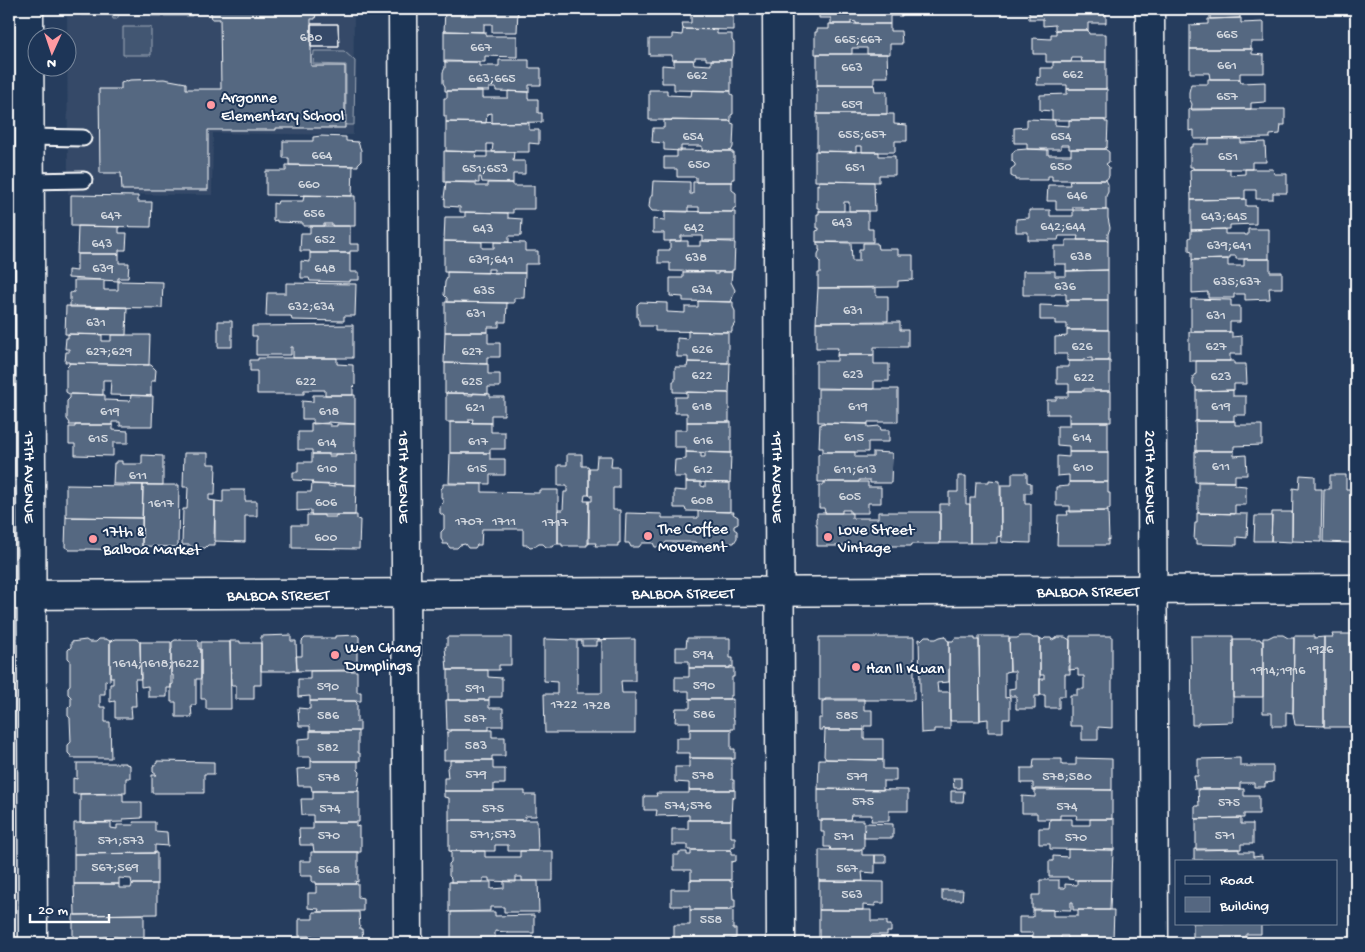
<svg xmlns="http://www.w3.org/2000/svg" width="1365" height="952" font-family="'Gochi Hand',sans-serif">
  <style>
    .built { fill: #344a68 }
    .green { fill: #425672; stroke: #a0aab8 }
    .building { fill: #556781; stroke: #fff; fill-rule: evenodd }
    .lines { fill: none; stroke-linecap: round; stroke-linejoin: round }
    .service-casing { stroke: #fff; stroke-width: 19 }
    .minor-casing { stroke: #fff; stroke-width: 31 }
    .tertiary-casing { stroke: #fff; stroke-width: 31 }
    .service { stroke: #1d3557; stroke-width: 15 }
    .minor { stroke: #1d3557; stroke-width: 28 }
    .tertiary { stroke: #1d3557; stroke-width: 28 }
    .poi-dot { fill: #ff9aa2; stroke: #1d3557; stroke-width: 2 }
    .labels { text-anchor: middle; stroke-width: 4; stroke-linejoin: round; paint-order: stroke }
    .number-label { font-size: 14px; fill: #d4d9e0 }
    .poi-label { font-size: 16px; fill: #fff; stroke: #1d3557; text-anchor: start }
    .street-label { font-size: 16px; fill: #fff; stroke: #1d3557 }
  </style>
  <rect width="100%" height="100%" fill="#263d5e"/>
  <filter id="ink" filterUnits="userSpaceOnUse"><feTurbulence type="fractalNoise" baseFrequency=".02" numOctaves="2"/><feDisplacementMap in="SourceGraphic" scale="10" xChannelSelector="R" yChannelSelector="G"/><feConvolveMatrix kernelMatrix="1 2 1 2 8 2 1 2 1" color-interpolation-filters="sRGB"/></filter>
  <g filter="url(#ink)">
    <path class="built" d="M67,9H354L353,135L213,133L212,195L68,194Z"/>
    <path class="green" d="M81,9H145V15H119L117,19H113L112,15H81Z
      M151,9H192V16H151Z
      M123,27H151V55H123Z
      M314,51H344L355,61L354,125H346V65L313,64Z"/>
    <path class="building" d="M210,9H317L315,19H311V66H345V128H276V130H208V190H122L121,173H100L99,89H121V83L130,80L164,79L186,83V89H221L220,19H212Z
      M445,9H518L517,32H492V24H484V32L444,31Z
      M691,9H733V30L683,29L682,23H691Z
      M816,9H902V16H890V24H856V22L851,21V24H831V18H819V14H816Z
      M1029,9H1106V23H1088V30H1055V25L1043,26V19H1029Z
      M1191,9H1265V13H1240V18L1210,19V13H1191Z
      M1241,18V23L1264,22V42H1251V49H1190V25L1208,24V19Z
      M311,24H338L339,47H311Z
      M311,24H338L339,47H311Z
      M829,24H890V31H901L902,44H890V54H867V48H852V54H815V32H817V29H829Z
      M683,29L717,30V34H732V40L734,43V54L732,56L731,60H706V57H695V60H672V55H649V39H672V34L682,35Z
      M1056,30H1088L1089,34H1106V62H1082L1081,58H1072L1071,62H1046V54H1033V38L1051,39V34H1056Z
      M444,31L486,32V36H517V57L485,56V62H444Z
      M1190,49H1252V54L1264,55V73H1240V79H1210L1209,73H1190Z
      M817,54H887L888,77H874V85H817Z
      M499,60H529V68H541V85H529V92H528L496,91V88H489V91H445V86L443,83V72L445,68V61L479,62V66H499Z
      M674,60H693L694,64L711,65V60H731V91L674,90V83H662V65L674,66Z
      M1053,62H1106V89H1067V85H1037V77L1040,78V68H1053Z
      M1208,79H1240L1241,83L1265,82V102L1251,103V109L1191,110L1192,104L1189,98V92L1191,84H1208Z
      M817,85H874L875,91H887V114H817Z
      M1067,89H1107V120H1052V111L1040,110V95L1067,94Z
      M649,90H667V95L691,96L692,90L731,91V94L733,95V114L731,115V121L649,120Z
      M447,91H482V98H508V91L528,92V99H538V113H542V122L492,123V113L487,114L486,123L446,122V116H444V98H447Z
      M1189,109H1285V125H1281L1280,134L1270,135V138L1194,139V130L1189,131Z
      M817,114H894V124L907,125V141H895V152H862V146H856V152L817,151Z
      M1027,119L1055,120V125L1069,126V120H1105V122H1108L1107,147L1105,148V149H1069V145H1061V149H1027V143H1014V128L1027,127Z
      M664,120L731,121V123L734,124L733,147L731,151H702V146H681V151L664,150V143L652,142L653,128H664Z
      M446,122L529,123V130H539V144L529,143V152H492L493,144H487V152L446,151Z
      M321,136L346,137V141L358,142L359,145L361,150V161L358,164V166L289,165V158H283V141H313V137Z
      M1209,139H1241V143L1265,142L1266,162H1252V169H1193V167H1190V147H1193V144H1209Z
      M1027,149L1048,150V155H1071V149H1105L1109,152V162L1106,164L1109,167V176L1106,180H1052V176H1048V180H1015V178L1011,176V169L1015,166V164L1012,161V154L1015,150Z
      M677,150L732,151V153H734V179H732V182H696V177H677V169H664V157H677Z
      M444,151L476,152L475,157H487V152H514L513,161H525V174H513V183L482,182L481,177H479V183L444,182Z
      M815,151L879,152V156H895V175H879V182L815,181Z
      M286,165L353,166L352,196L266,195V171H286Z
      M1193,169H1230V175L1245,174V169H1273L1274,174H1287V193H1273V199H1256V190H1245V199L1191,200L1190,170Z
      M1069,180H1106L1108,184V192L1106,196V210H1082V207H1073V210H1056V201H1047L1048,185H1070Z
      M653,181L690,182V194H693V182H732V190L736,193V207L733,209V212H699V207H688V212L652,211L649,207L650,198L652,195Z
      M819,181L874,182L875,211H849V202H844V211H819V208H817V184L819,185Z
      M446,182H476V186H488V183H513V186H534V209H513V213L460,212V207L445,206V199L444,198Z
      M71,195L138,196V202H152L151,227L71,226Z
      M304,195L355,196V226H332V224H324V226H303V223L277,222V220L273,221V203L277,204L278,201H303Z
      M1246,199V206H1256V224L1230,225V229L1191,230V200Z
      M1029,210H1050V216H1073V210H1108V218L1110,228L1108,234V240H1077L1078,236H1059L1058,240H1028V232H1016V219L1029,218Z
      M665,211L735,212V241H703V236H681V241H664V233H653V219L665,220Z
      M819,211H868V229H873V242H816V231L819,230V228H817V214H819Z
      M465,212L508,213V218L522,219L521,236H509V242L444,241L445,217H465Z
      M78,226L119,227V233H127L126,250H119V254H77Z
      M310,226H350V244H359V251H350V253H310V251H300L301,233H310Z
      M1225,229V234H1245V235H1248V229H1269V259H1236V256H1230V259L1192,260V252L1189,251V238L1191,237V230Z
      M1066,240H1108V270L1066,271V264H1054V246H1066Z
      M444,241L482,242V248H494V242L525,243V251H538V264H525V273H494V269H488V273L444,272Z
      M670,241H688V246H700V241L732,242V243H735L734,270H732V272L670,271V263H658V250H670Z
      M817,242L851,243L852,261H859V249H863V243H877L878,249H898V255H913V280L898,281V287L818,288V273H820V262L818,260V254L820,250H819V245H817Z
      M310,253H350V272H359V280H350V282L310,281L309,278H301V261L310,262Z
      M77,254H119V263H129L128,278H118V281L68,278V270L77,271Z
      M1228,259V266H1244V259H1270V272H1282V288H1269L1270,299L1245,300V294H1234V298H1208V292L1192,293V260Z
      M1108,270V300H1066V294H1055V295H1023V271H1055V276H1066V271Z
      M447,272L525,273L524,298H514V303L447,302V298L444,295L445,282L447,278Z
      M683,272H714V274H718V272H732L731,282L735,290L731,302L683,301V297L670,296V278H683Z
      M74,280H104V290H118V281L163,282L162,308L70,307V293L74,292Z
      M286,283L356,284L355,316H344V321L292,320L291,316H266L267,293H286Z
      M818,288H876V296H888V321L816,322Z
      M1191,299L1231,300V306H1240V322H1230V332H1191Z
      M1067,300H1108V330L1083,329V330H1067V324H1055V320H1040V305L1067,306Z
      M698,301L733,302V307L735,311V323L732,328V332L655,331V326H639V321L637,317V305L640,302L667,303V312L685,313V307H698Z
      M445,302L507,303L506,322H499V327H488V332H445Z
      M66,306L127,307L126,335L65,334Z
      M218,321H232V347H218Z
      M816,322H900V330H908V347H874V355H837L838,348H816Z
      M353,325V358H293V347H291V355H256V340H257V336H252V326Z
      M1067,330H1109V361H1092V358L1083,359V361H1067V354H1055V337L1067,336Z
      M688,331L728,332V363L688,362V357H677V338L688,339Z
      M445,332H488V343H500V357H487V364L444,363Z
      M1189,332H1232V337L1242,336V354H1230V361H1189Z
      M68,334L102,335V341H111V335H150L149,365L69,363V362H65L66,352H69V349H65L66,338H68Z
      M837,355H874V364H889V381H874V389L816,388V361H837Z
      M258,358H337V364L353,365V372L355,375V385L353,387V395H325V390H304V394H257V371H250V360H258Z
      M1069,361H1110V391H1094L1093,389H1084V391H1069V384H1057V367H1069Z
      M1196,361H1234V364H1246L1247,384H1234V390L1196,391V387L1193,385V376L1196,374Z
      M688,362L730,363L729,393L673,392V381H675V367H687Z
      M69,363L151,365L156,370L155,381H151V396L110,395L111,380H103V395L69,394L66,392V368L69,365Z
      M445,363L488,364V374H500V387H488V394L445,393Z
      M818,389H898V422H868V424L824,423V422H818Z
      M1233,390V396H1246V415H1234V421H1196V391Z
      M1068,391H1111V422H1069V414H1047V400H1056V397H1068Z
      M687,392L729,393V422H687V413H675V397H687Z
      M446,393H464V395H473V393L490,394V397H504V415H491V423H472L473,419H469V422H446Z
      M70,394L105,395V400L130,401L131,395L153,396L152,426H120V422H112V425H69L70,423L67,419V401L70,398Z
      M313,395H355V424L328,422V423L313,424V419H302V401L313,402Z
      M1195,421H1235V425H1262V445L1234,446V451H1196Z
      M450,422L491,423V432H505V449H490V453H450Z
      M687,422H731V453L686,452V447H674V430H687Z
      M1069,422H1108V452H1069V446L1057,445V426H1069Z
      M311,423L330,424V426H337V424H355V454H312V450H298V432H311Z
      M824,423L868,424V427L880,426L881,430H889V442H868V452H823V448H819L820,424Z
      M75,425H113V430L128,431V443H113V456L75,455V444H69V427H75Z
      M1195,451H1234V456L1246,455L1247,475H1235V482H1195Z
      M686,452L701,453V457H705V452L731,453L730,483L686,482V477H674L675,460L686,459Z
      M823,452H855V457H873V452L892,453L891,483H870V480H859V482H818V455Z
      M1069,452H1108V482H1069V475L1057,476V456L1069,457Z
      M184,453H208V464H216L215,495H209V500L215,501V545H208L205,548H193L190,545H182L183,509H187L188,487H183Z
      M450,453H490V459H505V475H490V484L449,483Z
      M312,454H329V456H335V454H356V485L313,484L312,481L293,480V472H298V462H312Z
      M567,454H582V466H588L589,468V495H585L584,501H589V544H587V546H562V544H558V510H563L564,492H567V486H558V465H567Z
      M142,455L163,456V485L113,484L114,463H116V461H122V464H142Z
      M597,456H612L611,467H619V488H613V510H620V543H618V546H595L596,543H588L589,501H592V495H589V468H596Z
      M1012,473H1027V482L1031,483V493H1025V504H1031V543L1001,542V485H1012Z
      M1300,475L1315,476V489H1322L1321,542L1292,541L1293,488L1299,489Z
      M1330,475H1346V489H1352L1351,543L1323,542L1324,489H1330Z
      M958,476H966V504H970V543H940V504H949V492H958Z
      M989,480L1000,481L1001,536L997,537V543H970V498H975L976,482H989Z
      M1198,481L1235,482V485L1246,486V505H1235V514L1198,513Z
      M686,482H701V486L705,487V482L730,483V512L686,511L685,508H674V490L686,491Z
      M824,482H868V487H881V503H868V513H850V510H842V513H825L824,508H819V485H824Z
      M1069,482H1108V493H1110V509H1107L1108,511L1070,512V506H1056V487L1069,486Z
      M312,484L328,485V486L334,487V484L356,485L355,515H311V510L297,511V492H311Z
      M443,484H482V492L539,493V490H558V544H555L553,547H546L543,544H539L536,546L530,547L528,545H523V529H482L481,545H477L475,548H468L465,544L460,545L457,548H450L447,544H443V542L441,539V532L444,529V516L440,513V506L443,503V500L441,497V489L443,487Z
      M66,485L130,486V485H143L142,518L66,517Z
      M143,485H179L178,547L142,546Z
      M223,490H245V501H257V516H245V542L214,541L215,501L223,502Z
      M1353,500L1356,501V539H1353Z
      M698,511L734,512L733,514L738,517V524L734,526V529L737,531V538L735,541L734,543H731L728,546H721L718,543H707L705,546L698,547L695,542H666L662,547H655L653,543H642L639,547H631L629,543H625L626,513L662,514V518H698Z
      M1067,511H1108L1109,540L1108,539V545H1057L1058,515H1068Z
      M878,512H940V544H912L911,546H817V526L816,524V518L817,517V513H852V518H878Z
      M1272,512H1292V542L1271,541Z
      M1197,513L1248,514L1247,538L1237,537V545L1196,544V540H1194L1195,523H1197Z
      M307,515H324V517H336V515H357V519L360,520L359,549L292,548V525H307Z
      M1255,516H1272L1271,541H1254Z
      M66,517L142,518V549L140,548V550L86,549V550H69V549L65,547Z
      M1332,634H1352V637H1354L1355,727H1324V637H1333Z
      M1356,634V725H1355L1354,637Z
      M291,635V641H296L297,671H261V636Z
      M357,635L359,637V649H357V664H354V670L297,671L296,656H302V641L305,638H335V636Z
      M1274,635H1283L1288,638H1294L1293,713L1286,712V726H1272V713H1263V638H1268Z
      M925,636H930L932,639H936L940,637L945,636L947,640L949,641V682L937,683L938,692H950V729H934V732L921,733L919,639L921,640Z
      M979,636H1009L1010,671L1005,672V698L1010,697V719H1003V732H988V719L980,720Z
      M1021,636H1030L1033,638H1040V696H1035V709H1016V696H1009V689L1015,688V671H1010L1009,638H1017Z
      M1070,636H1112V728L1098,727V740H1082V726H1070V695H1077V689H1084V676H1078V669L1069,670Z
      M1191,636H1233V722L1198,723V725H1192Z
      M1294,636H1314V638L1324,637V726L1295,725L1293,713Z
      M447,637H511V665H499V670H447L445,647L447,646Z
      M819,637H914V700H819Z
      M1058,637H1065L1070,640V674H1065V696H1059V708H1045V695H1040V679H1044V675H1040V638L1043,640L1045,638H1051L1052,640Z
      M687,638H730V658H733V667L730,666V668H689V661H676V647H686Z
      M955,638H975V640H979L980,721H950L949,641H953Z
      M99,639H106L110,641V681L105,680V694H100V707H105V722H110L111,758H71V756L68,753V745L71,742L70,718L68,716V708L71,705V697L68,694V687L70,685V660L68,658V650L71,647V642L86,640L89,642H96Z
      M116,639H136L140,641L141,679H135L136,706H131L132,718H115V701L110,702V684H113V677H110V641Z
      M544,639L576,640L635,639V681H621L622,693H635V733H545L544,694H557V682L544,681ZM577,641H582V646H597V641H602V693H577Z
      M1233,639H1260L1261,641H1263V697H1233Z
      M175,640H197L199,642V649H201V679H196V705H191L192,717H176V702H171V685L173,684V675H171V650L172,649V642Z
      M230,641H240V643H261V685H254V699H236V685H231Z
      M140,642H171V688H167V697H148V686L141,687Z
      M201,642H230L231,709H206V699H201Z
      M689,668H734V677H732V696H730V699H689V691H675V677H689Z
      M448,670H488V677L502,678V697H489V700H448Z
      M310,671H357V692H361V701H310V696L298,697V679H310Z
      M690,699H733V719H734V729H690V722H675L676,708H690Z
      M825,699H864V710H872V726H864V730H825V729L823,728V730H819V718H822V701H825Z
      M446,700H489V708H503V726H489V730H447Z
      M310,701H355L357,703V720L355,722H360V731H310V726H299L298,708L310,709Z
      M690,729H731V749H735V759L690,758V753H676V738H690Z
      M450,730H492V737H505V756H492V760H444V750H447V732H450Z
      M825,730H864V739H883V760L826,759L824,756Z
      M310,731H358V753H360V761H311V757H298V739L310,738Z
      M689,758H732V780H734V790H689V783L675,782V767H689Z
      M1076,758L1112,759V790H1033V783H1021V768H1033L1034,759H1062V765H1076Z
      M1240,758V766H1273V782L1265,783V787H1254V783H1240V789H1195L1194,776H1198V759Z
      M819,759L883,760V769H896V781H883V790L818,789Z
      M450,760H493V769H505V784H494V791H444V778H448L447,768L450,764Z
      M157,761L214,762V774H204V793H152V775H157L153,772V766L157,763Z
      M311,761H358V770L360,772L358,791H312L311,786H298L297,769L311,768Z
      M77,763H126V764L130,765V778H126V793L73,794V778L77,779Z
      M953,778H961V788H954Z
      M818,789L908,790V811H889V821H871L872,815H851L850,820H818Z
      M1035,789L1112,790V819H1076L1077,815H1060V819H1037V813H1022V796L1035,797Z
      M1198,789H1244V796H1259V814H1244V818L1195,819V806H1199Z
      M689,790H735V798L732,797L731,820H689V815L656,816L657,810H644V796H657L656,793H689Z
      M313,791H359V822H313V815H302L301,799H313Z
      M444,791H525V795H536V816H525V820H449V798L444,797Z
      M951,791H964L963,802H951Z
      M80,794H123V802H142V818L123,819V822L80,823Z
      M1241,818V824H1253V844H1241V849H1239L1196,850V819Z
      M1050,819H1072V825H1090V819H1114V850L1050,849V844H1039V828H1049Z
      M449,820H537L538,851H508V845H495V851H449Z
      M688,820H731V837H735V847L731,848V850H688V845H672V829H688Z
      M821,820H864V849L831,850L830,847H824V832H821Z
      M133,822H155V831L167,832L168,846L155,845V853L74,854V823H111V828L117,829V825H134Z
      M313,822H356V827L359,826V838H361V852H314L313,845H300L299,829H313Z
      M865,823L893,824V838H864Z
      M1068,849L1113,850L1112,880H1077L1068,879V877H1049V861H1053V856L1068,857Z
      M1194,849H1239V852H1253V857L1262,856V861L1194,860Z
      M691,850H731V854H736V861L731,862V880H691V870H674V855H679V852H687V855H691Z
      M819,850H862V855H875V873L862,872L863,881H819Z
      M451,851H485V857H520V851H553V881H522V877H516V882L489,881V878H483V882H451V878L449,876V864L451,862Z
      M311,852H358V882L355,881L356,884H316V882H312V876H300V861H311Z
      M157,853V884H132L131,879L119,878V884H74V854Z
      M875,855H886V863H875Z
      M690,880H730V882L732,881L733,899H735V908H730V910H690V906H671V889H690Z
      M1040,880H1059V888H1065V884L1077,885V880H1111L1110,910H1073V902H1071V910L1032,909V895H1040Z
      M504,881H538L539,912H504V907H490V911L449,912V882H491V889L504,888Z
      M819,881L884,882V903H875V906L863,905V910H819Z
      M74,884H119V888H131L132,884H157V914L75,915Z
      M316,884H358V897L363,898V911L318,912L319,909L308,908V893H316Z
      M942,890H963L962,900H942Z
      M690,910H733V929H736V938L728,940H674V925H690Z
      M819,910H871V921H887V925H891V932H887V935H871V941L819,940Z
      M1033,910H1053V916H1078V910H1114L1113,939H1110V940H1068V936H1061V940H1033V933H1019V917H1033Z
      M313,912H359L360,929H362L363,942L313,943V936H299V919H313Z
      M451,912H495V916L534,915V933H507V932L495,931V942H451Z
      M144,914V943H117V937H104V943H73V915Z
      M1193,923H1269V925H1261V934H1246V940H1193Z
      M644,940H679V943H644Z
      M688,940H728V943H688Z
      M819,940L886,941V943H819Z
      M1040,940H1067V943H1040Z
      M1079,940H1110V943H1078Z
      M1197,940H1247L1246,943H1197Z
      M448,942H495V943H448Z"/>
    <g class="lines">
      <defs>
        <path id="service" d="M29,137L83,138
          M29,181L84,180"/>
        <g id="minor">
          <path id="s1" d="M29,9L33,943"/>
          <path id="s2" d="M403,9L408,943"/>
          <path id="s3" d="M777,9L781,943"/>
          <path id="s4" d="M1150,9L1154,943"/>
        </g>
        <g id="tertiary">
          <path id="s5" d="M9,595L1356,589"/>
        </g>
      </defs>
      <use href="#service" class="service-casing"/>
      <use href="#minor" class="minor-casing"/>
      <use href="#tertiary" class="tertiary-casing"/>
      <use href="#service" class="service"/>
      <use href="#minor" class="minor"/>
      <use href="#tertiary" class="tertiary"/>
    </g>
  </g>
  <g class="poi-dot">
    <circle cx="211" cy="105" r="5"/>
    <circle cx="648" cy="536" r="5"/>
    <circle cx="828" cy="537" r="5"/>
    <circle cx="93" cy="539" r="5"/>
    <circle cx="335" cy="655" r="5"/>
    <circle cx="856" cy="667" r="5"/>
  </g>
  <g class="labels">
    <g class="number-label">
      <text x="1227" y="38">665</text>
      <text x="311" y="41">680</text>
      <text x="858" y="43">665;667</text>
      <text x="481" y="51">667</text>
      <text x="1227" y="69">661</text>
      <text x="852" y="71">663</text>
      <text x="1073" y="78">662</text>
      <text x="697" y="79">662</text>
      <text x="492" y="82">663;665</text>
      <text x="1227" y="100">657</text>
      <text x="852" y="108">659</text>
      <text x="862" y="138">655;657</text>
      <text x="693" y="140">654</text>
      <text x="1061" y="140">654</text>
      <text x="322" y="159">664</text>
      <text x="1228" y="160">651</text>
      <text x="699" y="168">650</text>
      <text x="1061" y="170">650</text>
      <text x="855" y="171">651</text>
      <text x="485" y="172">651;653</text>
      <text x="309" y="188">660</text>
      <text x="1077" y="199">646</text>
      <text x="314" y="217">656</text>
      <text x="111" y="219">647</text>
      <text x="1224" y="220">643;645</text>
      <text x="842" y="226">643</text>
      <text x="1063" y="230">642;644</text>
      <text x="694" y="231">642</text>
      <text x="483" y="232">643</text>
      <text x="325" y="243">652</text>
      <text x="102" y="247">643</text>
      <text x="1229" y="249">639;641</text>
      <text x="1081" y="260">638</text>
      <text x="696" y="261">638</text>
      <text x="491" y="263">639;641</text>
      <text x="103" y="272">639</text>
      <text x="325" y="272">648</text>
      <text x="1237" y="285">635;637</text>
      <text x="1065" y="290">636</text>
      <text x="702" y="293">634</text>
      <text x="484" y="294">635</text>
      <text x="311" y="310">632;634</text>
      <text x="853" y="314">631</text>
      <text x="476" y="317">631</text>
      <text x="1216" y="319">631</text>
      <text x="96" y="326">631</text>
      <text x="1082" y="350">626</text>
      <text x="1216" y="350">627</text>
      <text x="702" y="353">626</text>
      <text x="109" y="355">627;629</text>
      <text x="472" y="355">627</text>
      <text x="853" y="378">623</text>
      <text x="702" y="379">622</text>
      <text x="1221" y="380">623</text>
      <text x="1084" y="381">622</text>
      <text x="306" y="385">622</text>
      <text x="472" y="385">625</text>
      <text x="702" y="410">618</text>
      <text x="858" y="410">619</text>
      <text x="1221" y="410">619</text>
      <text x="475" y="411">621</text>
      <text x="110" y="415">619</text>
      <text x="329" y="415">618</text>
      <text x="854" y="441">615</text>
      <text x="1082" y="441">614</text>
      <text x="98" y="442">615</text>
      <text x="703" y="444">616</text>
      <text x="478" y="445">617</text>
      <text x="327" y="446">614</text>
      <text x="1221" y="470">611</text>
      <text x="1083" y="471">610</text>
      <text x="327" y="472">610</text>
      <text x="477" y="472">615</text>
      <text x="703" y="473">612</text>
      <text x="855" y="473">611;613</text>
      <text x="138" y="479">611</text>
      <text x="850" y="500">605</text>
      <text x="702" y="504">608</text>
      <text x="326" y="506">606</text>
      <text x="161" y="507">1617</text>
      <text x="469" y="525">1707</text>
      <text x="504" y="525">1711</text>
      <text x="555" y="526">1717</text>
      <text x="326" y="541">600</text>
      <text x="1320" y="653">1926</text>
      <text x="703" y="658">594</text>
      <text x="156" y="667">1614;1618;1622</text>
      <text x="1278" y="674">1914;1916</text>
      <text x="704" y="689">590</text>
      <text x="328" y="690">590</text>
      <text x="475" y="692">591</text>
      <text x="564" y="708">1722</text>
      <text x="597" y="709">1728</text>
      <text x="704" y="718">586</text>
      <text x="328" y="719">586</text>
      <text x="847" y="719">585</text>
      <text x="475" y="722">587</text>
      <text x="476" y="749">583</text>
      <text x="328" y="751">582</text>
      <text x="476" y="778">579</text>
      <text x="703" y="779">578</text>
      <text x="857" y="780">579</text>
      <text x="1067" y="780">578;580</text>
      <text x="329" y="781">578</text>
      <text x="863" y="805">575</text>
      <text x="1229" y="806">575</text>
      <text x="688" y="809">574;576</text>
      <text x="1067" y="810">574</text>
      <text x="330" y="812">574</text>
      <text x="493" y="812">575</text>
      <text x="493" y="838">571;573</text>
      <text x="329" y="839">570</text>
      <text x="1225" y="839">571</text>
      <text x="844" y="840">571</text>
      <text x="1076" y="841">570</text>
      <text x="121" y="844">571;573</text>
      <text x="115" y="871">567;569</text>
      <text x="847" y="872">567</text>
      <text x="329" y="873">568</text>
      <text x="852" y="898">563</text>
      <text x="711" y="923">558</text>
    </g>
    <g class="poi-label">
      <text x="221" y="102">Argonne<tspan x="221" dy="18">Elementary School</tspan></text>
      <text x="658" y="533">The Coffee<tspan x="658" dy="18">Movement</tspan></text>
      <text x="838" y="534">Love Street<tspan x="838" dy="18">Vintage</tspan></text>
      <text x="103" y="536">17th &amp;<tspan x="103" dy="18">Balboa Market</tspan></text>
      <text x="345" y="652">Wen Chang<tspan x="345" dy="18">Dumplings</tspan></text>
      <text x="866" y="673">Han Il Kwan</text>
    </g>
    <g class="street-label">
      <text dy="6" stroke="none"><textPath href="#s1" startOffset="468">17TH AVENUE</textPath></text>
      <text dy="6" stroke="none"><textPath href="#s2" startOffset="468">18TH AVENUE</textPath></text>
      <text dy="6" stroke="none"><textPath href="#s3" startOffset="468">19TH AVENUE</textPath></text>
      <text dy="6" stroke="none"><textPath href="#s4" startOffset="468">20TH AVENUE</textPath></text>
      <text dy="6" stroke="none"><textPath href="#s5" startOffset="1079">BALBOA STREET</textPath></text>
      <text dy="6" stroke="none"><textPath href="#s5" startOffset="674">BALBOA STREET</textPath></text>
      <text dy="6" stroke="none"><textPath href="#s5" startOffset="269">BALBOA STREET</textPath></text>
    </g>
  </g>
  <rect width="1365" height="952" fill="none" stroke="#1d3557" stroke-width="30"/>
  <rect x="15" y="15" width="1335" height="922" fill="none" stroke="#fff" stroke-width="2" filter="url(#ink)"/>
  <rect x="1175" y="860" width="162" height="65" fill="#1d3557" stroke="#77869a"/>
  <rect x="1185" y="876" width="25" height="8" fill="#1d3557" stroke="#77869a"/>
  <text x="1220" y="884" font-size="15" fill="#ffffff">Road</text>
  <rect x="1185" y="897" width="25" height="15" fill="#556781" stroke="#77869a"/>
  <text x="1220" y="910" font-size="15" fill="#ffffff">Building</text>
  <g transform="translate(52 52) rotate(183)"><circle r="24" fill="#1d3557" stroke="#77869a"/>
  <path d="M0-4L9 19L0 12L-9 19Z" fill="#ff9aa2"/>
  <text y="-8" font-size="14" font-weight="bold" text-anchor="middle" fill="#ffffff">N</text>
  </g>
  <path d="M30 914v8h79v-8" fill="none" stroke="#ffffff" stroke-width="2.5"/>
  <text x="38" y="914" font-size="15" fill="#ffffff" stroke="#1d3557" stroke-width="4" paint-order="stroke">20 m</text>
</svg>
